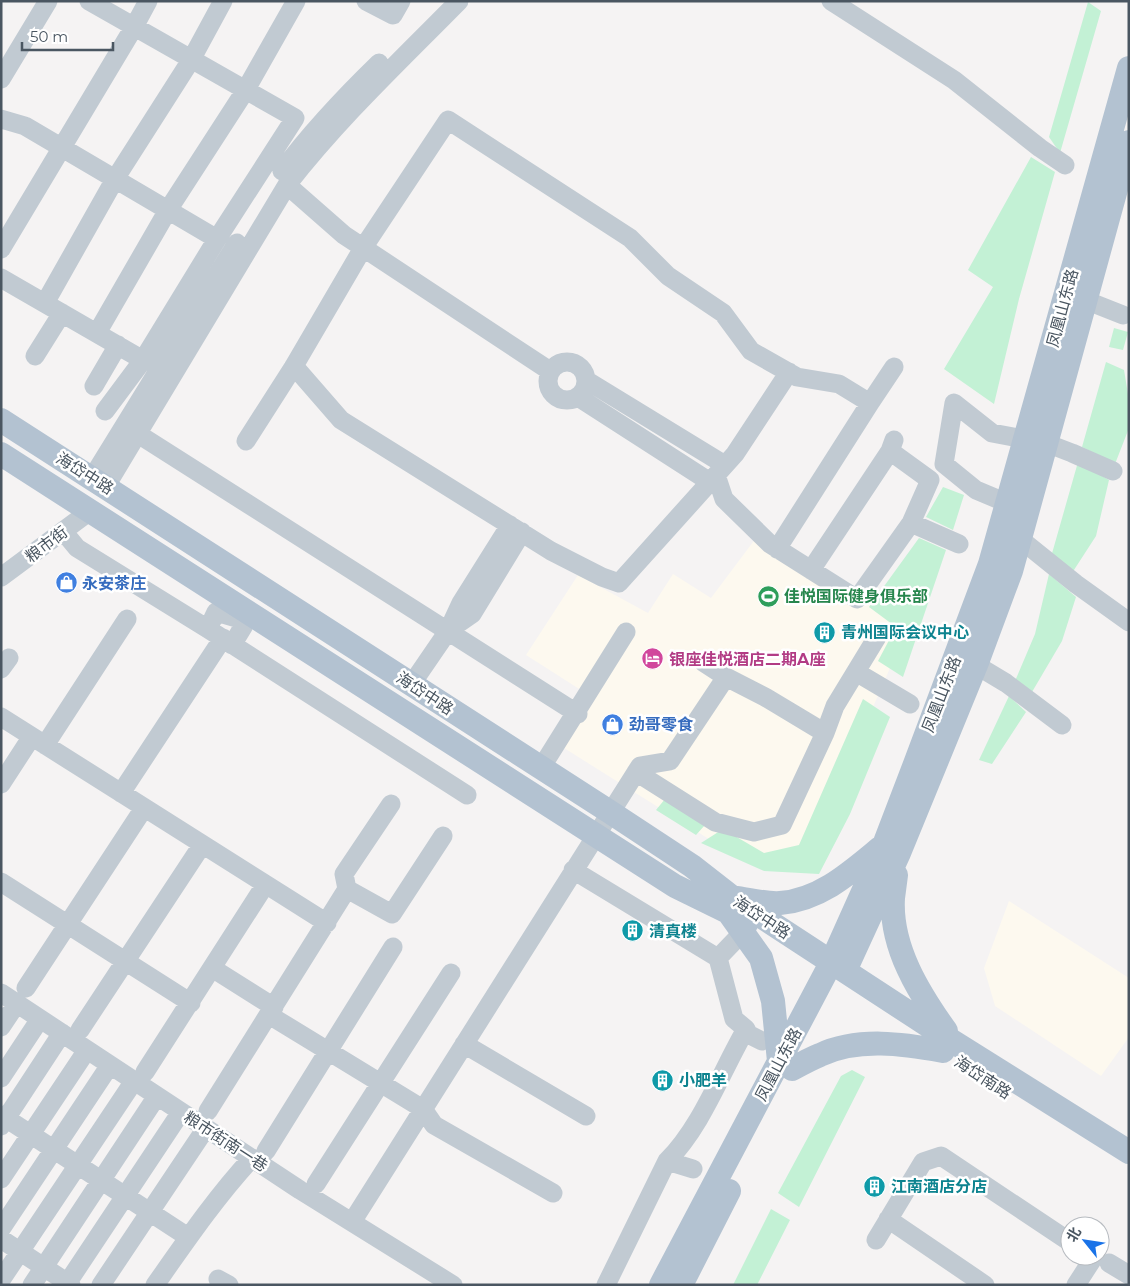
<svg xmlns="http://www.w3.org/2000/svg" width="1130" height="1286" font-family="Montserrat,'Noto Sans SC',sans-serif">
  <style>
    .commercial { fill: #fdf9ef }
    .green { fill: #c3f1d5 }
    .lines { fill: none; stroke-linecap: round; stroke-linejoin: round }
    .minor { stroke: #c1cad2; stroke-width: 19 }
    .major { stroke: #b3c2d1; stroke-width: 24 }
    .labels { text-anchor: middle; stroke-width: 5; stroke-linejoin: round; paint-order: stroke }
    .street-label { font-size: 16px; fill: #4a5661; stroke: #fff }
    .shop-label { font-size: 16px; font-weight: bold; fill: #366cbe; stroke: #fff; text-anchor: start }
    .leisure-label { font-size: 16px; font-weight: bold; fill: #27864d; stroke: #fff; text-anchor: start }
    .culture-label { font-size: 16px; font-weight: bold; fill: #0d838f; stroke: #fff; text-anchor: start }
    .hotel-label { font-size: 16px; font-weight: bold; fill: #b23c85; stroke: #fff; text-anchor: start }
  </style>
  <rect width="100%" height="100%" fill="#f5f3f3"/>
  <path class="commercial" d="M756,538L910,622L814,843L769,861L720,846L564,748L595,699L526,655L578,575L648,613L673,574L711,598Z
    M1009,901L1129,978V1037L1101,1076L995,1006L984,968Z"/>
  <path class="green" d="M1088,2L1101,11L1060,153L1049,137Z
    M1031,157L1055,172L1019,299L994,404L944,369L993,287L968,270Z
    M1114,328L1128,332L1123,350L1109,347Z
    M1106,362L1124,370L1129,400V428L1115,464L1082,447Z
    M1078,462L1109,480L1096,536L1072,573L1051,557Z
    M943,487L964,495L953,530L926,517Z
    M919,538L946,550L903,677L878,661L896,627L869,607Z
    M1049,574L1076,597L1062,641L1032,692L1015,681L1035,634Z
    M1009,696L1026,712L992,764L979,760Z
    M863,699L890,717L850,814L819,874L764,871L701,843L723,829L764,853L799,845Z
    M665,799L705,825L696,835L656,810Z
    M852,1070L865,1077L799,1207L778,1193L841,1076Z
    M771,1209L790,1220L757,1285H733Z"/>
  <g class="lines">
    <path class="minor" d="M89,1L295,118L217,239L143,360L105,411
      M366,1L393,15L401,1
      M831,1L954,80L1040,148L1065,165
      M1,79L48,1
      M1,119L25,126L217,239
      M282,171C311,132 344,97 379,63
      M287,185L344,235L550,371
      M1,249L134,27L148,1
      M1,278L143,360
      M1085,300L1123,315
      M45,303L115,179L191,60L223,1
      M97,333L168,210L245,91L296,1
      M35,356L62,313
      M548 381a19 19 0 1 1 38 0a19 19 0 1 1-38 0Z
      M294,366L341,420L551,551L602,577L619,583L735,454L789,372
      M586,380L725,465
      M94,386L118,345
      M578,397L710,482
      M138,434L578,714
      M246,441L294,366L363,248L448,120L630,238L668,276L723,313L751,351L797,377L839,384L870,403
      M716,475L724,499L770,544L857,599L911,523L930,480L890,451
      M92,478L237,243
      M106,486L287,185C339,118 400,61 459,1
      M1007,503L976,490L944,464L954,403L992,433L1046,443L1072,453L1113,471
      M911,523L959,544
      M63,531L77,548L208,629L467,795
      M1020,539L1076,584L1129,622
      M777,549L870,403L894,367
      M811,570L890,451L894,440
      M1,577L90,511
      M208,629L216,612L236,618L243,627L232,645
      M449,630L472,614L522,532
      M703,662L726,677L765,697L825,733
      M976,665L1006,683L1062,725
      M1,669L9,658
      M856,672L910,704
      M411,685L448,631L461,603L510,525
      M1,717L327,923
      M45,745L127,619
      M541,768L626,632
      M636,772L715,822L754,832L782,825L825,733L835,706L877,637
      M1,784L29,741
      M121,793L223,638
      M573,870L718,958L734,1019L746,1029C721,1072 702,1126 667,1161L606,1285
      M1,882L191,1003
      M347,889L392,914L443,836
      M718,958L743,932
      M212,968L274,1007
      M26,988L144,808
      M1,993L300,1190L453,1285
      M269,1015L423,1109L434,1125L553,1193
      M1,1027L17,1003
      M746,1029L748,1034L762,1041
      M80,1030L202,845
      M464,1044L586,1116
      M145,1072L265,885
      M1,1078L40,1019
      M208,1111L347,889L344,874L391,804
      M1,1115L188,1237
      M1,1126L62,1033
      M266,1151L393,947
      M667,1161L693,1169
      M1,1179L87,1050
      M316,1184L451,973
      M888,1219L985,1285
      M352,1222L640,766L670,761L726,677
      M1,1229L110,1065
      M1,1239L71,1285
      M876,1240L923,1162L941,1156L1070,1242
      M1109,1263L1129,1275
      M218,1279L229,1285
      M1,1280L134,1081
      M32,1285L157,1096
      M66,1285L181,1112
      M101,1285L206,1128
      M155,1285C186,1241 216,1197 252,1158
      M1076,1285L1094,1257L1092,1256"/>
    <path class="major" d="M1,420L610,812L692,866L733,898L952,1041L1129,1152
      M1,454L675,886L728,912L746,924
      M896,875C895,883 894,890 893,898C890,947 919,993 946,1031
      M738,898C751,900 767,904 780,903C820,900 851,872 880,848
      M729,913L761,958L773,1001L779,1061
      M849,962L899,853L976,665L1011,571L1129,142
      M792,1069C801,1064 810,1059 820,1055C858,1037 904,1044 943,1051
      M661,1285L832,961L884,845L915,764L990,564L1129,68
      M681,1285L729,1191"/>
  </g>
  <defs>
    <symbol id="shop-disc" viewBox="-11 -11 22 22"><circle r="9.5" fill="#3f7fe0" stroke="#fff"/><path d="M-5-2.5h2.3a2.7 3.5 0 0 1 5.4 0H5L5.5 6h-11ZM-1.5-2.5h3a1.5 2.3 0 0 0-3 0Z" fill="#fff"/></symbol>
    <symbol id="stadium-disc" viewBox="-11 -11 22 22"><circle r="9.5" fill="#2e9e5b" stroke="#fff"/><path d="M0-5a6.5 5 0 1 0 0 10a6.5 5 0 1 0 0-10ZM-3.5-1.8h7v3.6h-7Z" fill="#fff"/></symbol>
    <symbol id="building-disc" viewBox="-11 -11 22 22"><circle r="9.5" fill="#0f9aa8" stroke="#fff"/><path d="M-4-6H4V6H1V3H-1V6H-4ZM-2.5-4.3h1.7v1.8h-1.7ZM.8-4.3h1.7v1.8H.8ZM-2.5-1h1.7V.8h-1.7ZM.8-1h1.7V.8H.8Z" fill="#fff"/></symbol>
    <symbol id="hotel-disc" viewBox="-11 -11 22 22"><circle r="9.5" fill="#d1479c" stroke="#fff"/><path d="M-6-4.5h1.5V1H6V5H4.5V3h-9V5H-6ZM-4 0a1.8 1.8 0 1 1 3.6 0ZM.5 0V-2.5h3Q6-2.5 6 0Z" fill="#fff"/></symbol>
  </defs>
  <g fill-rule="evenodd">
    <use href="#shop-disc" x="54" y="570" width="25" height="25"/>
    <use href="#stadium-disc" x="756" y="584" width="25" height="25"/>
    <use href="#building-disc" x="812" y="620" width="25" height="25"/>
    <use href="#hotel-disc" x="640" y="646" width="25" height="25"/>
    <use href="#shop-disc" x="600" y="712" width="25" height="25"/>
    <use href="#building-disc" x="620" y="918" width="25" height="25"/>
    <use href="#building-disc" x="650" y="1068" width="25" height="25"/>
    <use href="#building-disc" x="862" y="1174" width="25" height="25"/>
  </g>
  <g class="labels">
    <g class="street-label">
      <text transform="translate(1062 308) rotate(-75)" y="6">凤凰山东路</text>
      <text transform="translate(85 473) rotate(32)" y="6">海岱中路</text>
      <text transform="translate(46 544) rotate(-37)" y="6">粮市街</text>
      <text transform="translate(425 693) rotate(33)" y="6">海岱中路</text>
      <text transform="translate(941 694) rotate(-69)" y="6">凤凰山东路</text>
      <text transform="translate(762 917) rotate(33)" y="6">海岱中路</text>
      <text transform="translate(778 1064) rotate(-62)" y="6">凤凰山东路</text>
      <text transform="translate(983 1077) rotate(33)" y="6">海岱南路</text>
      <text transform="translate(226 1141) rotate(33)" y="6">粮市街南一巷</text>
    </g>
    <g class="shop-label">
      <text x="82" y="589">永安茶庄</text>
      <text x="629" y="730">劲哥零食</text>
    </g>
    <g class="leisure-label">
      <text x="784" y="602">佳悦国际健身俱乐部</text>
    </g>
    <g class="culture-label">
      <text x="841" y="638">青州国际会议中心</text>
      <text x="649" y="937">清真楼</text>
      <text x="679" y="1086">小肥羊</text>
      <text x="891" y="1192">江南酒店分店</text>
    </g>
    <g class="hotel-label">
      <text x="669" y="665">银座佳悦酒店二期A座</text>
    </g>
  </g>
  <rect width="1130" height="1286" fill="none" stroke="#4a5661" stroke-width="5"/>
  <g transform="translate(1085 1241) rotate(300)"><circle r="24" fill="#ffffff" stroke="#b7bbc0"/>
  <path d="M0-4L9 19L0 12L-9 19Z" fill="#1a73e8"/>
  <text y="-8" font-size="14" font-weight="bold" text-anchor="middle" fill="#4a5661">北</text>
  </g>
  <path d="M22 42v8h91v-8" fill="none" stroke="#4a5661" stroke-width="2.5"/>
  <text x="30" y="42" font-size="15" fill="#4a5661" stroke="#ffffff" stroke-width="4" paint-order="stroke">50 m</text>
</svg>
